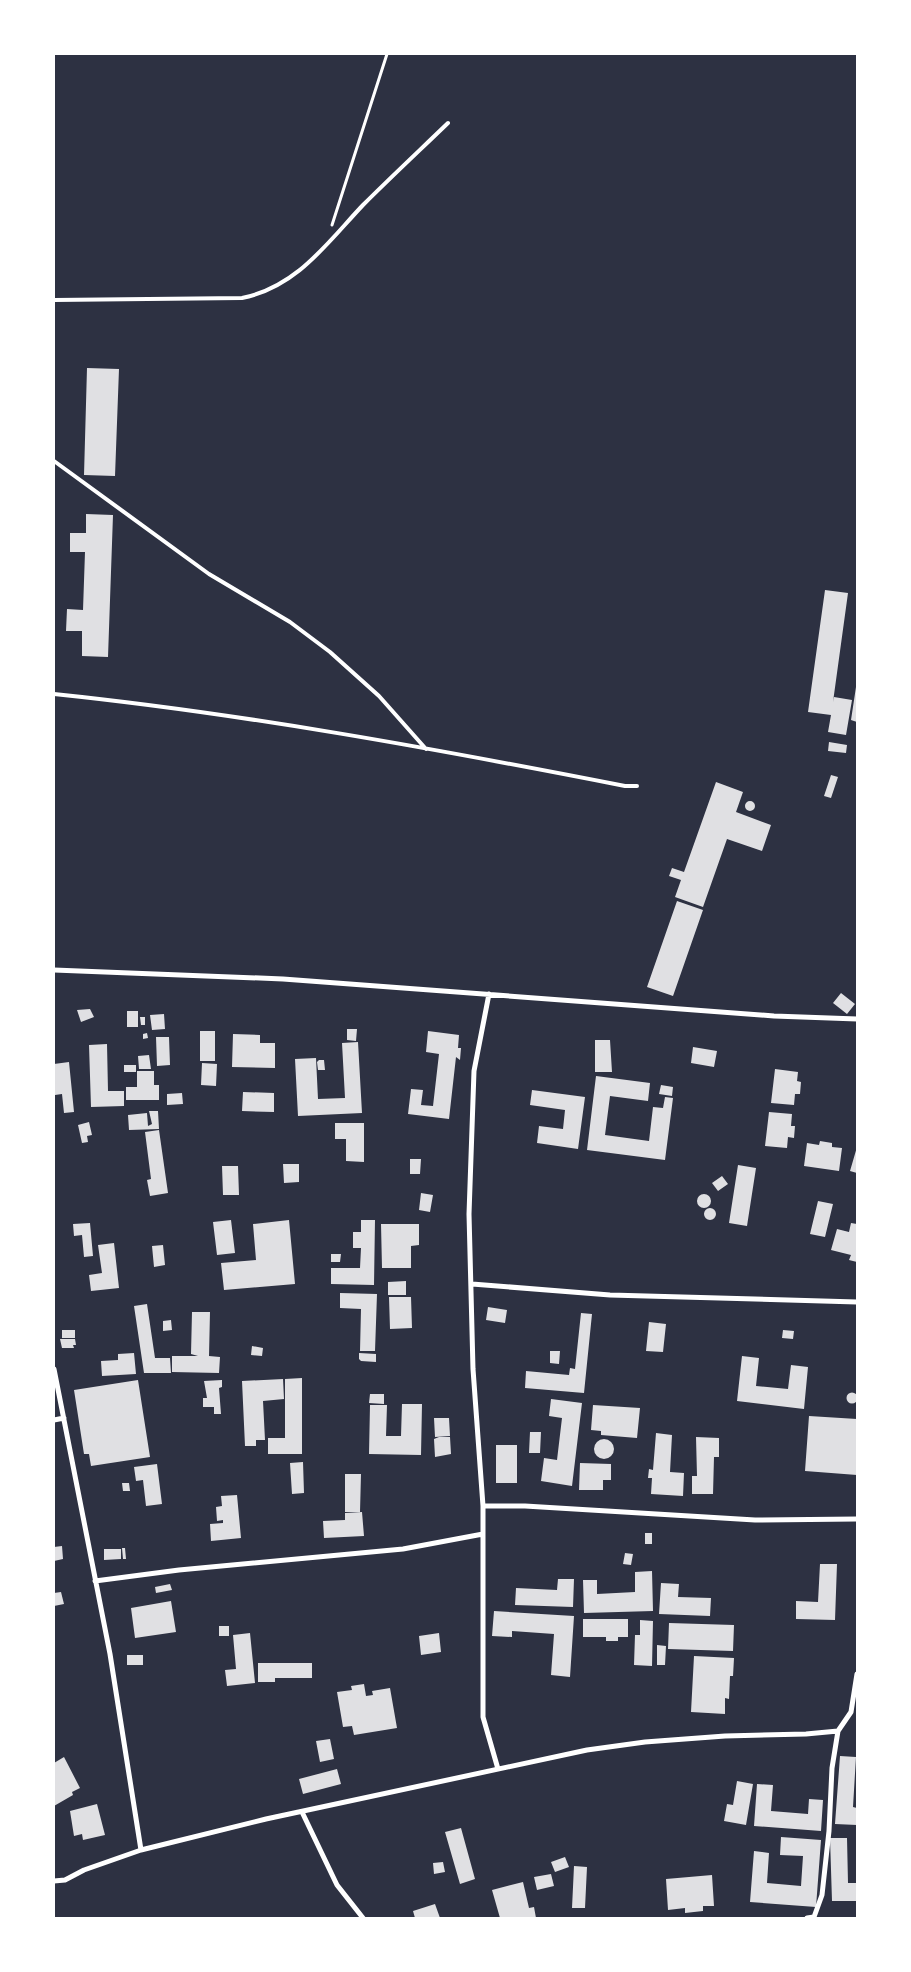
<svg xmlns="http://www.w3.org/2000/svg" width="911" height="1972" font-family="'IBM Plex Sans',sans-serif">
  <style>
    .building { fill: #e0e0e3 }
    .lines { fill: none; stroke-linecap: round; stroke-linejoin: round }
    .path { stroke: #fff; stroke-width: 3 }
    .service { stroke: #fff; stroke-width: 4 }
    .minor { stroke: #fff; stroke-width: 5 }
  </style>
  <rect width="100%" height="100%" fill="#2d3142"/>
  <path class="building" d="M87,368L119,369L115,476L84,475Z
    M86,514L113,515L108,657L82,656V631H66L67,609L83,610L85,552H70V533H86Z
    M825,590L848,593L833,702L834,697L852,700L846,735L828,732L831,715L808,712Z
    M856,687L857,688V722L851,720Z
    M829,742L847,745L846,753L828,751Z
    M831,775L838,777L831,798L824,796Z
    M716,782L743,792L736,812L771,825L762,851L727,839L703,907L675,897L681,880L669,876L672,868L684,872Z
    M745 806a5 5 0 1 1 10 0a5 5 0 1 1-10 0Z
    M677,901L703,910L673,996L647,987Z
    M841,993L855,1004L847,1014L833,1003Z
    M90,1009L94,1017L81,1022L77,1010Z
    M127,1011H138V1027H127Z
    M164,1014L165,1029L152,1030L150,1015Z
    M140,1017H145V1025H141Z
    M347,1029H357L356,1041L347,1040Z
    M200,1031H215V1061H200Z
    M428,1031L459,1035L458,1048H461L460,1060L456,1057L449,1119L408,1114L411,1089L423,1090L421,1105L433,1106L439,1054L426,1052Z
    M147,1033L148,1038L143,1039V1034Z
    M233,1034L260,1035V1043H275V1068L232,1067Z
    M156,1037H169L170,1065L157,1066Z
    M595,1040H610L612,1072H595Z
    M358,1042L362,1113L298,1116L295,1059L316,1058L318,1099L345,1098L342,1043Z
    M107,1044L108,1091H124V1106L91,1107L89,1045Z
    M693,1047L717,1051L714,1067L691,1063Z
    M149,1055L151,1069H139L138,1056Z
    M319,1060H324L325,1070H318L317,1062Z
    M69,1062L74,1112L64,1113L62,1094L55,1095L54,1064Z
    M202,1063L217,1064L216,1086L201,1085Z
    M124,1065H136V1072H124Z
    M775,1069L798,1072L797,1081L801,1082L800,1094H795L794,1105L771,1103Z
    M137,1071H154V1085H159V1100H126V1087H137Z
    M596,1076L650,1083L648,1101L610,1096L605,1135L649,1141L653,1107L663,1108L665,1097L673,1098L665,1160L587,1150Z
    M661,1085L673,1087L672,1096L659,1094Z
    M532,1090L585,1097L578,1149L537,1143L539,1126L563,1129L565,1110L530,1105Z
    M243,1092L274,1093V1112L242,1111Z
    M182,1093L183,1104L167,1105V1094Z
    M149,1111H158L159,1129L129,1130L128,1115L147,1113L148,1126L152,1124Z
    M769,1112L792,1114L791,1126H795L794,1138L788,1137L787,1148L765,1146Z
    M89,1122L92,1135L87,1136L88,1142L82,1143L78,1125Z
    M335,1123H364V1162L346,1161V1139H335Z
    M159,1130L168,1193L150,1196L147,1180L151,1179L145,1132Z
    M820,1141L832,1143V1147L842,1148L839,1171L804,1166L807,1143L819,1145Z
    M857,1147V1173L850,1171Z
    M410,1159H421L420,1174H410Z
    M283,1164H299V1182L284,1183Z
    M738,1165L756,1168L747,1226L729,1223Z
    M222,1166H238L239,1195H223Z
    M722,1176L728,1184L718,1191L712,1183Z
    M421,1193L433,1195L430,1212L419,1210Z
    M697 1201a7 7 0 1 1 14 0a7 7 0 1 1-14 0Z
    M818,1201L833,1204L825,1237L810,1234Z
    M704 1214a6 6 0 1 1 12 0a6 6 0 1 1-12 0Z
    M231,1220L235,1253L217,1255L213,1222Z
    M289,1220L295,1284L224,1290L221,1263L256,1260L253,1224Z
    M361,1220H375L374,1285L331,1284V1268H360L361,1248H353V1232H361Z
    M90,1223L93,1256L84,1257L82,1235L74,1236L73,1224Z
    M851,1223L857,1224V1262L849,1260L851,1255L831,1250L837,1229L849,1232Z
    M381,1224H419V1245L411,1246V1268H382Z
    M114,1243L119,1288L91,1291L89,1275L102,1273L98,1245Z
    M163,1245L165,1265L154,1267L152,1246Z
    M331,1254H341L340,1262H331Z
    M406,1281V1295H388V1282Z
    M340,1293L377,1294L375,1351H360L361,1309L340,1308Z
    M389,1297H411L412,1328L390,1329Z
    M147,1304L155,1358H170L171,1373H144L134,1306Z
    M488,1307L507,1310L505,1323L486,1320Z
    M192,1312H210L209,1356L220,1357L219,1373L172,1372V1356H198L191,1354Z
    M581,1313L592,1314L584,1393L525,1388L526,1371L569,1375L570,1368L575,1369Z
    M171,1320L172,1330L163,1331V1321Z
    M649,1322L666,1324L663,1352L646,1351Z
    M62,1330H75V1338H62Z
    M783,1330L794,1331L793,1339L782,1338Z
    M60,1339H75L76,1345H73L74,1348H62Z
    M252,1346L263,1348L262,1356L251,1355Z
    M550,1351H560L559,1364L550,1363Z
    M134,1353L136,1374L102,1376L101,1361L118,1360V1354Z
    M359,1353L376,1354V1362L361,1361L359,1359Z
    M742,1356L759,1358L756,1386L788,1389L791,1365L808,1367L804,1409L737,1401Z
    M302,1378V1454H268V1438H285V1379Z
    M283,1379L284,1399L263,1401L265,1440H256V1446H245L242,1381Z
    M138,1380L150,1457L91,1466L89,1454H84L74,1390Z
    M222,1380V1387L219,1388L221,1414H214V1407H203V1398H207L204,1381Z
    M846.5 1398a5.5 5.5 0 1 1 11 0a5.5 5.5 0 1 1-11 0Z
    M370,1394H384V1404L369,1403Z
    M551,1399L582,1403L572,1486L541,1481L544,1458L557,1460L562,1418L549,1416Z
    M402,1404H422L421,1455L369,1454L370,1405H387L386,1436H401Z
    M593,1405L640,1408L637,1438L601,1435V1431L591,1430Z
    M809,1416L857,1419V1475L805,1471Z
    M434,1418H449L450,1436L435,1437Z
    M530,1432H541L540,1453H529Z
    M656,1433L672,1435L670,1472L684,1473L683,1496L651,1494L652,1478H648L649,1469L653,1470Z
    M439,1437H450L451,1454L435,1457L434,1439Z
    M696,1437L719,1438V1457H714L713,1494H692V1476H697Z
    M594 1449a10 10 0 1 1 20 0a10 10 0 1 1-20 0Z
    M496,1445H517V1483H496Z
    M303,1462L304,1493L292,1494L290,1463Z
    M580,1463L611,1464V1480H603V1490H579Z
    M157,1464L162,1504L146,1506L143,1480L136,1481L134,1467Z
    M345,1474H361L360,1512H345Z
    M122,1483H129L130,1491H123Z
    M237,1495L241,1538L211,1541L210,1524L223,1523V1520L217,1521L216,1507L222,1506L221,1496Z
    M362,1512L364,1536L324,1538L323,1521L345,1520V1513Z
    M645,1533H652V1544H645Z
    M62,1546L63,1559L54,1561V1547Z
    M122,1548H125L126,1559H123Z
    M104,1549H121V1559L104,1560Z
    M625,1553L633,1554L631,1565L623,1564Z
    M820,1564H837L835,1620L796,1619V1601L818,1602Z
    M652,1571L653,1611L584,1613L583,1580H597V1594L635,1592V1572Z
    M558,1579H574L573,1607L515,1605L516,1588L557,1590Z
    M661,1583L679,1584L678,1597L711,1598L710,1616L659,1614Z
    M170,1584L172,1590L156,1593L155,1587Z
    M61,1592L64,1604L54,1606V1593Z
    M171,1601L176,1632L135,1638L131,1608Z
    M494,1611L574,1616L570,1677L551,1675L554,1634L512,1631V1637L492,1636Z
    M583,1619H628V1637H618V1641H606V1637H583Z
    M640,1620L653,1621L652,1666L634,1665L635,1635H640Z
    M669,1623L734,1625L733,1651L668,1649Z
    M219,1626H229V1636H219Z
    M250,1633L255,1683L227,1686L225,1670L236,1669L233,1635Z
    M439,1633L441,1652L421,1655L419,1636Z
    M657,1645L666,1646L665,1665H657Z
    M127,1655H143V1665H127Z
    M694,1656L734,1658L733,1676H730L729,1699L725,1698V1714L691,1712Z
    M258,1663H312V1678H275V1682H258Z
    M364,1684L366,1696L373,1695L372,1691L390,1688L397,1728L354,1735L352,1726L343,1727L337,1692L352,1690L351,1686Z
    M330,1739L334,1759L320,1762L316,1741Z
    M840,1756L856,1757L853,1807L857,1808V1825L835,1824Z
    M64,1757L80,1788L72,1792L73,1795L54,1806V1763Z
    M337,1769L341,1784L303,1794L299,1779Z
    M737,1781L753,1784L746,1825L724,1821L727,1804L733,1805Z
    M757,1784L773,1785L771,1811L808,1814L809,1799L823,1800L821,1831L754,1826Z
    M97,1804L105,1835L83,1840L82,1834L74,1836L70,1811Z
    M461,1828L475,1879L460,1884L445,1832Z
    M781,1837L821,1840L816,1907L750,1902L754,1851L769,1853L767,1883L801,1886L803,1856L780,1855Z
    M830,1838H847L848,1883H857V1901H832Z
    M565,1857L569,1867L555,1872L551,1862Z
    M443,1862L445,1872L434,1874L433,1863Z
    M574,1866L587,1867L585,1908H572Z
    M551,1874L554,1886L537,1890L534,1877Z
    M712,1875L714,1906H703V1911L685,1913V1908L668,1910L666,1879Z
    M523,1882L529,1908L534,1907L536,1918H500L492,1890Z
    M435,1904L440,1918H415L413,1911Z"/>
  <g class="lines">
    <path class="path" d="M332,225L387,54"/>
    <path class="service" d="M54,300L242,298C297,287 327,243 363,205C391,177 420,150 448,123
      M54,461L209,574L290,622L330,652L379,696L426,749
      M54,694C246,714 436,749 625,786H637"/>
    <path class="minor" d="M54,970L283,979L774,1016L857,1019
      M489,994L474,1071L469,1214L473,1369L483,1506V1717L498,1769
      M472,1284L610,1295L857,1302
      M54,1369L110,1654L141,1850
      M54,1420L64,1418
      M483,1506H525L755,1520L857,1519
      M95,1581L179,1570L403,1549L483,1534
      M302,1812L337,1885L363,1918
      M54,1881L65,1880L84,1870L141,1850L266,1819L587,1750L645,1742L725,1736L806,1734L838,1731
      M807,1918L814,1917L822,1895L829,1831L832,1768L838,1731L851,1712L857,1674"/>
  </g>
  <rect width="911" height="1972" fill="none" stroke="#ffffff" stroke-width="110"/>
</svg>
